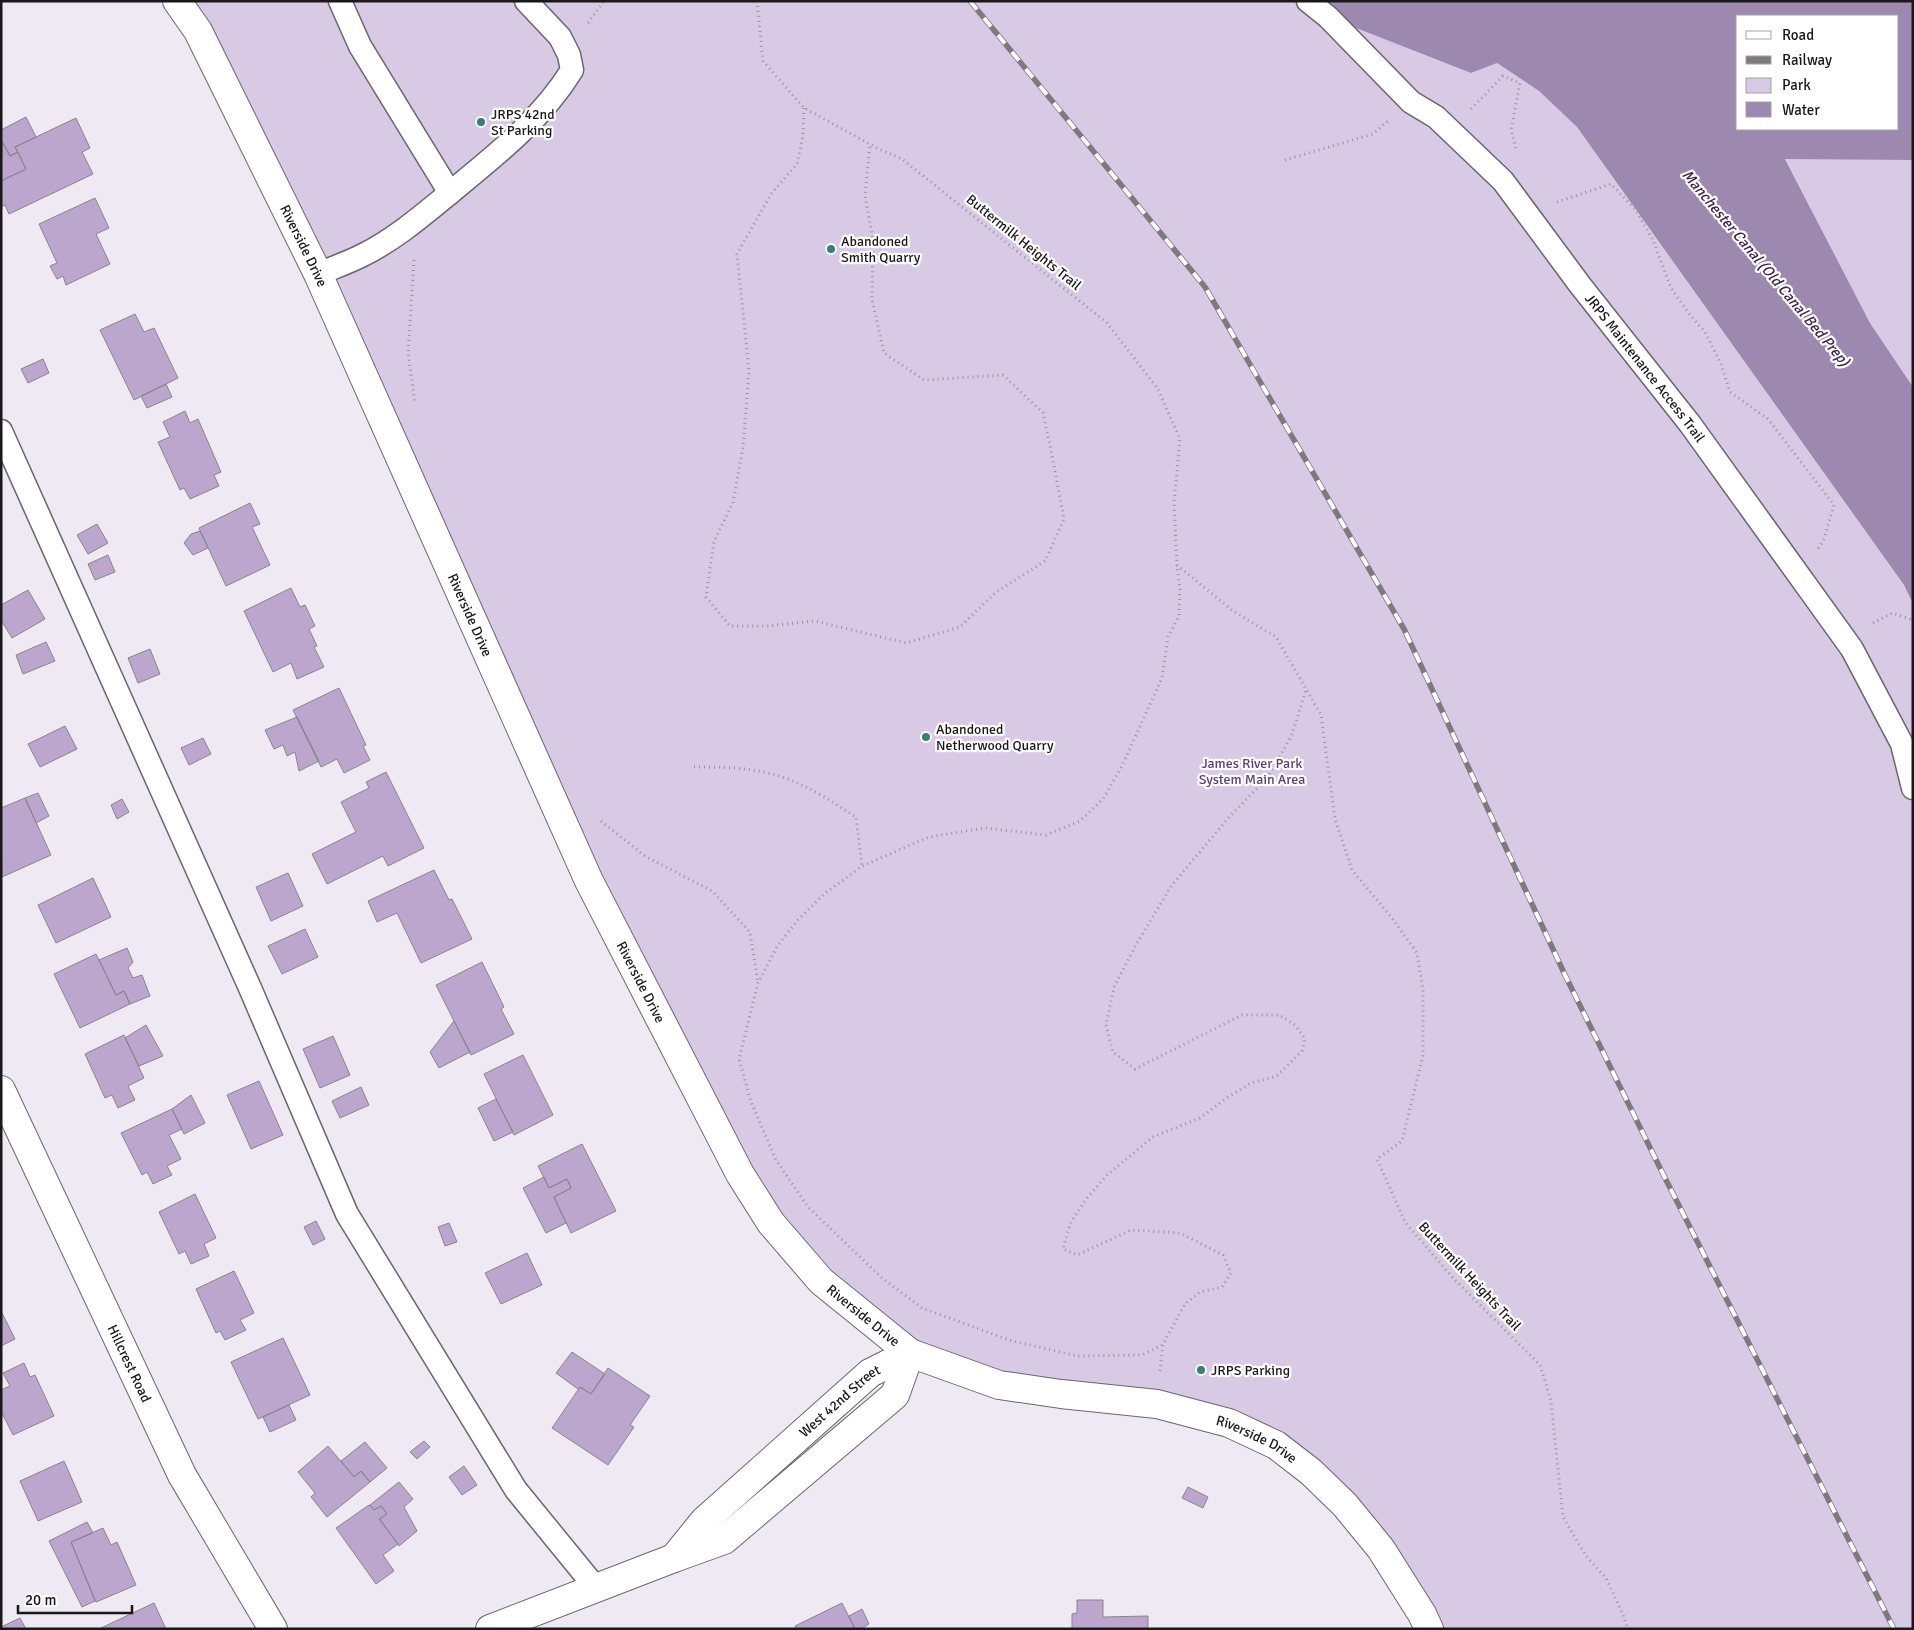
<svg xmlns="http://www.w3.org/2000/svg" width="1914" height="1630" font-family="Signika,sans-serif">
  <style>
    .green { fill: #d8c9e5 }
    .water { fill: #9d88af; fill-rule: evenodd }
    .building { fill: #bca6ce; stroke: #88848b }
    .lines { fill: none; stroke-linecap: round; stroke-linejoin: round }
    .service-casing { stroke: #6a666d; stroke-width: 25 }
    .minor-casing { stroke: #6a666d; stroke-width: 30 }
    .tertiary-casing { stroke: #6a666d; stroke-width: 30 }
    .path { stroke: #98949b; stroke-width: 3; stroke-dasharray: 1 4; stroke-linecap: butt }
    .service { stroke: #fff; stroke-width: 22 }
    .minor { stroke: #fff; stroke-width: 28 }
    .tertiary { stroke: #fff; stroke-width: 28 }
    .rail-casing { stroke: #7d797f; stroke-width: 5.5 }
    .rail { stroke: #fff; stroke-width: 4; stroke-dasharray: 11; stroke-linecap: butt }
    .poi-dot { fill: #367e78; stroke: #fff; stroke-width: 2 }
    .labels { text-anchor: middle; stroke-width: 4.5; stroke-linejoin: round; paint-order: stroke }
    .poi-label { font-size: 14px; fill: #1a181b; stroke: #fff; text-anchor: start }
    .street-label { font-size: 14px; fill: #1a181b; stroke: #fff }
    .park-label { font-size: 14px; fill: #5d3f74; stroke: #fff }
    .water-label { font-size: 15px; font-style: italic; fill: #3c1f51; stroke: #fff }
  </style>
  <rect width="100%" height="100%" fill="#eee9f2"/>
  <path class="green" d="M177,1H1323L1356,28L1471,73L1497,63L1539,91L1577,127L1904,585L1913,604V1629H1429L1422,1614L1276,1445L910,1353L821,1281L740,1174Z
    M1785,158L1913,160V387L1870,323Z"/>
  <path class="water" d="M1323,1H1913V160L1785,159L1870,323L1913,387V604L1904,585L1577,127L1539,91L1497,63L1471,73L1356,28ZM1738,16H1898V129H1738Z"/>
  <path class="building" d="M26,117L36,137L15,147L18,152L10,156L1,139V130Z
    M76,118L90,148L82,152L93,174L9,214L5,205L1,207V181L26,169L15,147Z
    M2,142L10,156L18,152L26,169L1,181Z
    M95,198L109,228L96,234L110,264L66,285L63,276L57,279L50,266L57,263L39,224Z
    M135,314L144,332L154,328L178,378L134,400L100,330Z
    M43,359L49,373L28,383L21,369Z
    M166,384L172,397L147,408L141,396Z
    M185,411L190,423L198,419L221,472L214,475L219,486L190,499L184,488L180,490L158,442L170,437L163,422Z
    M250,503L260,524L252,527L270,565L226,586L199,528Z
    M97,524L108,543L88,554L77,535Z
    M200,531L208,548L193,555L184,543L191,534Z
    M108,555L115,572L95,580L88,564Z
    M291,588L300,607L305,605L315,626L309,629L317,646L314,647L324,667L297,679L291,663L273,672L244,611Z
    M28,590L45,619L12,638L1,620V605Z
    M46,642L55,661L23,674L16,655Z
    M150,649L160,674L138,683L128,658Z
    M339,688L366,745L363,746L370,760L344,773L337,759L321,767L293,710Z
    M297,717L319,761L299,771L295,752L287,756L283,745L274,749L265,730Z
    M65,726L77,749L40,767L28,744Z
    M203,738L211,754L189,765L181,748Z
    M386,772L424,848L388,866L383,856L327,884L312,854L356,832L341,802L369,788L366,782Z
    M38,793L49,816L36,823L25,798Z
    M25,798L51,855L2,877L1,808Z
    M122,799L129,812L117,819L111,805Z
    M434,870L449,900L452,899L472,939L421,963L397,913L377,922L368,901Z
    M288,873L303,906L271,921L256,887Z
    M93,878L111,917L56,943L38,905Z
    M305,929L318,957L282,974L268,946Z
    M127,948L133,962L128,968L133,978L142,975L150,996L130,1004L124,991L116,995L99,960Z
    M96,954L116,995L124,991L130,1004L80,1028L54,974Z
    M482,962L504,1007L501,1009L514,1034L471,1055L436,985Z
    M454,1021L470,1052L439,1068L430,1052Z
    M146,1025L163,1056L139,1066L125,1038Z
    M124,1035L144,1078L128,1086L135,1100L118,1108L112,1095L105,1098L85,1054Z
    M333,1036L350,1075L320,1088L303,1049Z
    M523,1055L553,1115L514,1135L484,1074Z
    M259,1081L283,1135L251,1149L227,1095Z
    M361,1087L369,1105L340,1118L332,1101Z
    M191,1095L205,1123L184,1134L172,1109Z
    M496,1099L513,1132L494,1141L478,1108Z
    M172,1109L182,1129L169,1135L181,1159L167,1166L172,1175L153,1184L147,1172L142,1175L121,1133Z
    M582,1144L616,1211L571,1233L554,1197L571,1188L567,1179L549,1188L538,1166Z
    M544,1177L549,1188L567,1179L571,1188L554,1197L566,1223L546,1233L523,1188Z
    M195,1194L216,1238L204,1244L209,1256L191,1264L185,1251L179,1254L159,1212Z
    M316,1221L325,1239L313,1245L304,1227Z
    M449,1223L457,1242L445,1246L438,1227Z
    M527,1253L542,1285L501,1304L485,1273Z
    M234,1271L254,1313L240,1320L246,1330L225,1340L220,1331L216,1333L196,1289Z
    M1,1311L15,1339L1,1346Z
    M283,1338L310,1395L258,1419L231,1362Z
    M572,1352L605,1374L591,1394L580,1387L578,1389L556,1373Z
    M24,1363L30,1377L35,1375L54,1416L13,1435L1,1411V1390L10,1386L3,1373Z
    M608,1368L650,1396L630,1425L634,1427L608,1465L552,1428L580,1387L591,1394Z
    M289,1405L296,1420L270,1432L263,1417Z
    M424,1441L430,1447L417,1459L410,1452Z
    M365,1442L387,1468L370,1482L361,1471L354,1477L341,1461Z
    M328,1446L354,1477L361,1471L370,1482L327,1517L311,1497L315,1493L298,1472Z
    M64,1461L82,1502L38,1521L20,1481Z
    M464,1466L477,1485L462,1495L449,1477Z
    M399,1482L413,1499L404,1507L417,1531L399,1546L380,1519L387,1514L381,1506L374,1510L370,1505Z
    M1188,1487L1208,1497L1203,1508L1182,1498Z
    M369,1505L374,1510L381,1506L387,1514L379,1519L398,1544L383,1555L394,1571L376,1584L336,1528Z
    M87,1522L93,1533L71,1542L95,1601L82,1607L49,1541Z
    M103,1528L111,1545L117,1542L136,1585L96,1602L71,1542Z
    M1077,1600H1103V1617L1148,1616V1629H1072V1614L1077,1613Z
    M154,1603L166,1629H101V1628Z
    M842,1603L855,1629H796L795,1626Z
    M862,1609L869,1624L861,1629H855L849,1616Z
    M20,1618L26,1629H1V1627Z"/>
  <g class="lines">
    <defs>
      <g id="service">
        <path d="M340,1L360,46L450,193"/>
        <path id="s1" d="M1308,1L1328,17L1411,102L1436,117L1503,181L1580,285L1690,424L1852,649L1902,744L1913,788"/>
        <path d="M318,274C332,268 347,263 361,256C394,240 423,215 451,192C495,156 542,119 572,70L569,55L560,37L526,1"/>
        <path d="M1,431L250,988L347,1214L516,1490L596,1588"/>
      </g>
      <g id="minor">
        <path id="s2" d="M1,1090L182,1475L273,1629"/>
        <path id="s3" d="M674,1558L704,1521L870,1373L910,1353"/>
        <path d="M490,1629L674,1558L724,1540L895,1395L910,1353"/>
      </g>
      <g id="tertiary">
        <path id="s4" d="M177,1L198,31L318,274L589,881L740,1174L771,1223L821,1281L910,1353L999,1385L1061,1394L1157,1404L1229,1423L1276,1445L1311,1472L1345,1505L1381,1549L1422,1614L1429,1629"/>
      </g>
    </defs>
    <use href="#service" class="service-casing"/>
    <use href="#minor" class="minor-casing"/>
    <use href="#tertiary" class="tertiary-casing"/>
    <path class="path" d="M757,1L763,61L804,108L877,148L902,159L1107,323L1158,389L1180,439L1174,502L1177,565L1233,611L1276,637L1321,715L1335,819L1352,870L1392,918L1417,953L1423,990V1055L1402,1141L1377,1159L1405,1222L1453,1278L1540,1365L1551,1401L1563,1517L1586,1556L1606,1578L1621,1610L1628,1629
      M588,23L604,1
      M804,108L803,136L797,164L771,194L737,254L749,371L743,447L733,503L714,541L706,597L730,626H767L815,621L906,643L960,627L995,593L1045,561L1064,519L1051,450L1043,413L1003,375L924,380L884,353L872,300L873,241L865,196L870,144
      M1471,109L1503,76L1520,83L1511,130L1516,149
      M1285,160L1373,134L1388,121
      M1557,202L1611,184L1635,209L1653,240L1671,288L1690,315L1705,332L1721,364L1730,392L1768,419L1834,505L1824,539L1818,549
      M414,260L408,352L415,403
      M1873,623L1892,613L1913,620
      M694,767C717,767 740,767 763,772C797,778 828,799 856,817L862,866
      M601,821L645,856L712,891L750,932L758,983
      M1162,1345L1142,1355L1077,1356L1009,1340L922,1308L882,1278L808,1207L776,1160L751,1102L739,1059L758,983L778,945L798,920L824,894L862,866L929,837L985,828L1046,835L1080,821L1103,799L1122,766L1162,678L1168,637L1179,616L1180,590L1177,565
      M1160,1371L1163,1344L1185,1304L1200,1292L1222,1287L1231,1273L1223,1255L1180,1233L1131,1230L1077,1255L1063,1249L1070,1224L1086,1199L1107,1175L1153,1137L1200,1118L1225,1099L1251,1083L1277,1076L1302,1051L1305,1039L1295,1025L1279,1015H1242L1135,1069L1113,1052L1106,1025L1114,987L1137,943L1172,885L1231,815L1267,778L1291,737L1306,690"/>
    <use href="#service" class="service"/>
    <use href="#minor" class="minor"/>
    <use href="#tertiary" class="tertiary"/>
    <defs>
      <path id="rail" d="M970,1L1205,287L1404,629L1565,975L1665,1178L1894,1629"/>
    </defs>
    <use href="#rail" class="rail-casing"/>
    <use href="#rail" class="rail"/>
  </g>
  <g class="poi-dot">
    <circle cx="481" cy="122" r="5"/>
    <circle cx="831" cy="249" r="5"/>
    <circle cx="926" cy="737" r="5"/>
    <circle cx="1201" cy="1370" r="5"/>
  </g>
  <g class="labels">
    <g class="poi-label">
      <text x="491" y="119">JRPS 42nd<tspan x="491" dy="16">St Parking</tspan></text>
      <text x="841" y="246">Abandoned<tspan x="841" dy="16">Smith Quarry</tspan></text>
      <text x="936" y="734">Abandoned<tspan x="936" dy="16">Netherwood Quarry</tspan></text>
      <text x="1211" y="1375">JRPS Parking</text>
    </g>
    <g class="street-label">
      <text transform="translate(1024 242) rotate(39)" y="5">Buttermilk Heights Trail</text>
      <text dy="5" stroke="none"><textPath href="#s4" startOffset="276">Riverside Drive</textPath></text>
      <text dy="5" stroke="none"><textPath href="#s1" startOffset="501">JRPS Maintenance Access Trail</textPath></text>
      <text dy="5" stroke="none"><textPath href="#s4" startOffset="681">Riverside Drive</textPath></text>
      <text dy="5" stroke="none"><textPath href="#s4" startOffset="1086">Riverside Drive</textPath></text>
      <text transform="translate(1470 1276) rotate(47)" y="5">Buttermilk Heights Trail</text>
      <text dy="5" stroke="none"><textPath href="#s4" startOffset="1491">Riverside Drive</textPath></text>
      <text dy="5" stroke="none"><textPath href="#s2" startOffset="302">Hillcrest Road</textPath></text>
      <text dy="5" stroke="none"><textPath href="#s3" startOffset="229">West 42nd Street</textPath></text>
      <text dy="5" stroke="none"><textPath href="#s4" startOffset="1911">Riverside Drive</textPath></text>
    </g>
    <g class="park-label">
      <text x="1252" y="768">James River Park<tspan x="1252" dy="16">System Main Area</tspan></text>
    </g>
    <g class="water-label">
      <text transform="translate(1766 268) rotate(50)" y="5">Manchester Canal (Old Canal Bed Prep)</text>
    </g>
  </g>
  <rect width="1914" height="1630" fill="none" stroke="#1a181b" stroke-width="5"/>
  <rect x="1736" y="15" width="162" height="115" fill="#ffffff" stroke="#a3a3a4"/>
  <rect x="1746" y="31" width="25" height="8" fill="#ffffff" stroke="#a3a3a4"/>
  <text x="1782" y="40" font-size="15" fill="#1a181b">Road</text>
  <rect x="1746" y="56" width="25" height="8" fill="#7d797f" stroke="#a3a3a4"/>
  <text x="1782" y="65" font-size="15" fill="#1a181b">Railway</text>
  <rect x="1746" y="78" width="25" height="15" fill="#d8c9e5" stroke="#a3a3a4"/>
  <text x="1782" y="90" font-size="15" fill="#1a181b">Park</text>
  <rect x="1746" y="102" width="25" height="15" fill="#9d88af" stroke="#a3a3a4"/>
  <text x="1782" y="115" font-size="15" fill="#1a181b">Water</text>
  <path d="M18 1605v8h114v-8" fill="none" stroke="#1a181b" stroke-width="2.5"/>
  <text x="25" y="1605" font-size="15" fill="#1a181b" stroke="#ffffff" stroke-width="4" paint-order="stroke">20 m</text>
</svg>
